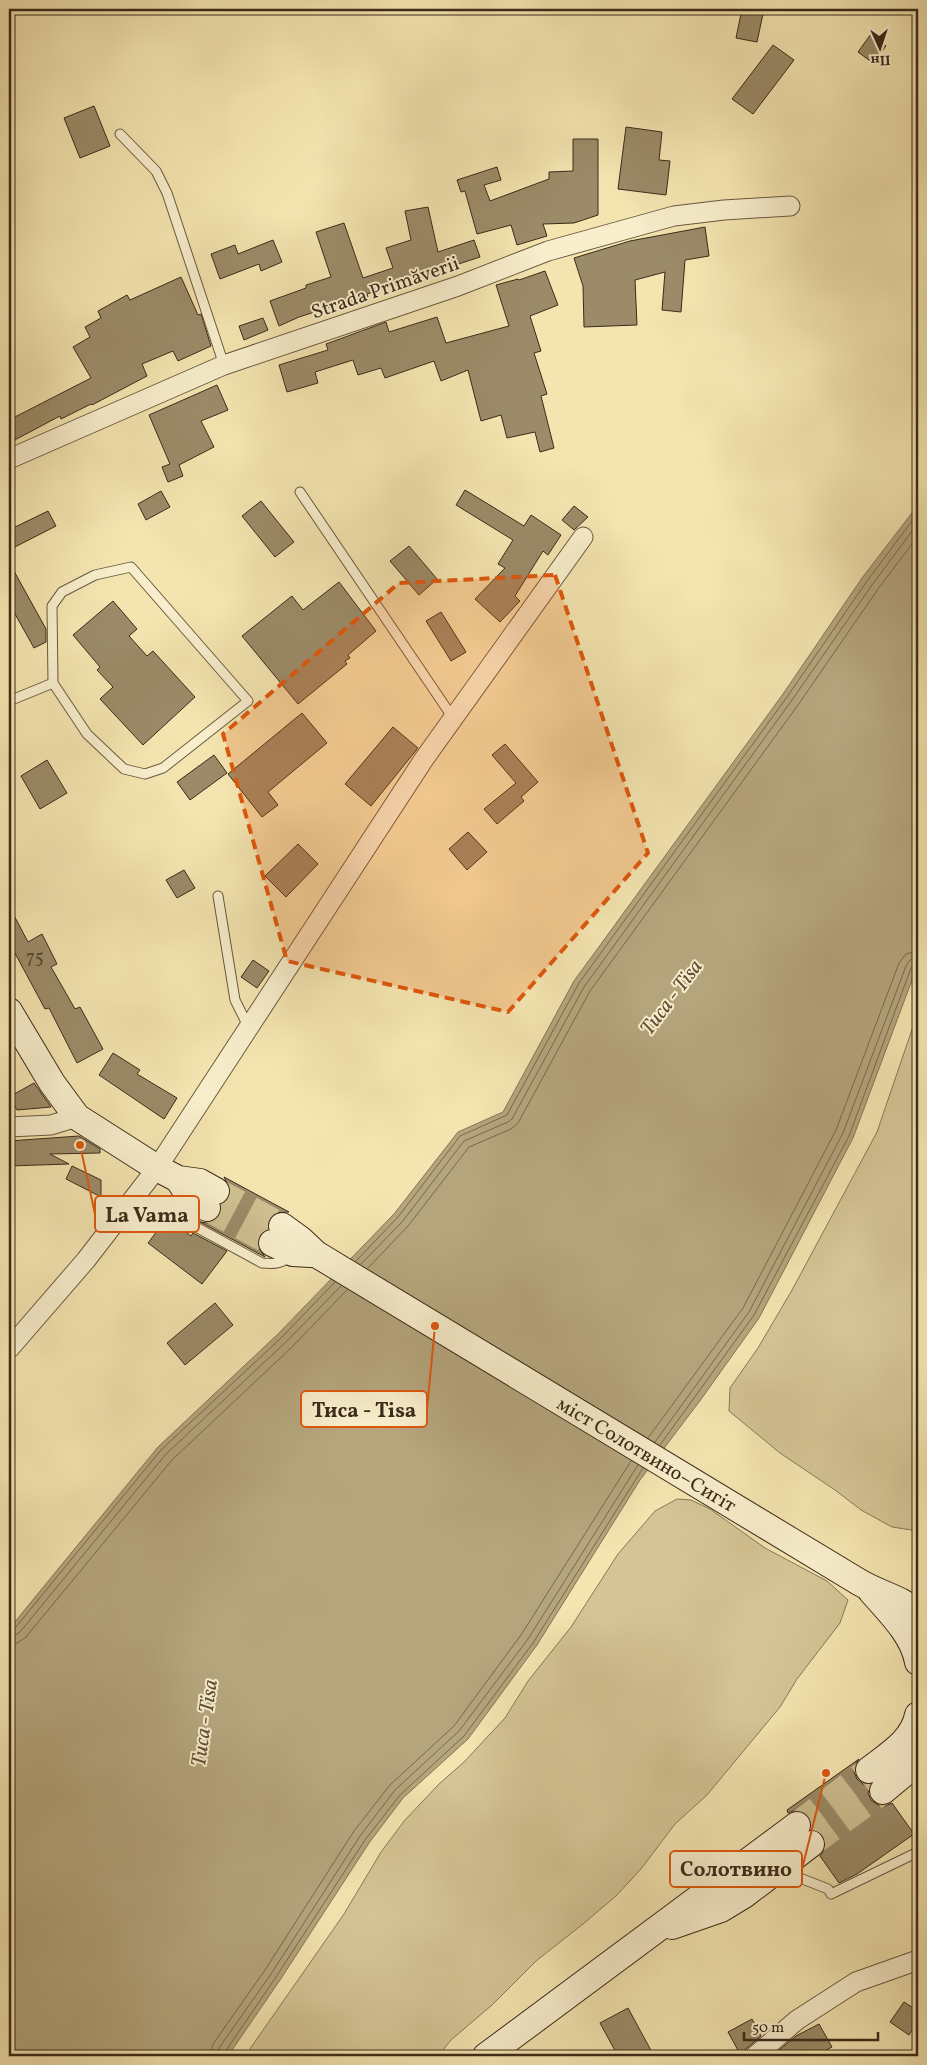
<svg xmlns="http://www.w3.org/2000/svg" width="927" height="2065" font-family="Vollkorn,serif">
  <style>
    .green { fill: #d5c596; stroke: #887858 }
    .water { fill: #b5a57d; stroke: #847455 }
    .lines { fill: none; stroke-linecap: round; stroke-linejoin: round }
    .shore { stroke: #78684b; stroke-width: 1 }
    .building { fill: #9b8b68; stroke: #3b2a19 }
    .secondary-tunnel { stroke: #cfc092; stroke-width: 26; stroke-dasharray: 26 13; stroke-linecap: butt }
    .lane-casing { stroke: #69593f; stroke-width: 11 }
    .street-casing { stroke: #69593f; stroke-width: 21 }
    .secondary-casing { stroke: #3b2a19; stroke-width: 28 }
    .lane { stroke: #f8eecc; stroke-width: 9 }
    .street { stroke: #f8eecc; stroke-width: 19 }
    .secondary { stroke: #f8eecc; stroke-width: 26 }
    .marked { fill: #df570d; fill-opacity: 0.2; stroke: #df570d; stroke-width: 4; stroke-dasharray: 10 6; stroke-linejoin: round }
    .labels { text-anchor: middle; stroke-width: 4; stroke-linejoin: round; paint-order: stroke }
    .number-label { font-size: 18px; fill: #53422d }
    .street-label { font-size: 20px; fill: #3b2a19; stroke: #f8eecc }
    .water-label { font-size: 21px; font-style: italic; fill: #604f37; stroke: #f8eecc }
    .leader { fill: none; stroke: #df570d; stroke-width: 2 }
    .callout-dot { fill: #df570d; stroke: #f8eecc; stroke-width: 2 }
    .callout { fill: #f8eecc; stroke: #df570d; stroke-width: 2 }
    .callout-label { font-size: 21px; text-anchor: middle; font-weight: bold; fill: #3b2a19 }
  </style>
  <rect width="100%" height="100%" fill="#f4e5b0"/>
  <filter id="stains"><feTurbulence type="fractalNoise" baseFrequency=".004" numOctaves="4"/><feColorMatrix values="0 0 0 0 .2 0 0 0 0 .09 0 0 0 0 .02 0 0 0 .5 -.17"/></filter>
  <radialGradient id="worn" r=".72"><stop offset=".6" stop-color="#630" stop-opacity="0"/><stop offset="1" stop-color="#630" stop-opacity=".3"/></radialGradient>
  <path class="green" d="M918,1012V1531L892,1527L861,1510L835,1490L780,1453L729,1411L730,1388L758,1348L792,1290L877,1132Z
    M677,1499L691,1500L710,1509L765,1548L827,1581L848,1600L840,1623L797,1679L780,1707L707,1795L675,1824L641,1869L616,1896L583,1924L536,1961L492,2005L451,2040L438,2056H245L344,1914L381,1852L405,1820L439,1784L464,1762L505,1718L528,1681L571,1627L618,1554L655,1511Z"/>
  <path class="water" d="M918,505V964L853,1138L759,1318L702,1398L640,1480L537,1645L468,1739L403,1798L369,1843L280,1980L228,2056H9V1629L158,1447L279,1333L394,1214L458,1132L503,1112L574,981L783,694L862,578Z"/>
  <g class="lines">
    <path class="shore" d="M356,1261L398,1217L460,1136L507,1115L579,983L787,697L867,581L918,513
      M361,1264L402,1222L464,1141L508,1122L512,1119L584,987L792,700L872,585L918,523
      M368,1268L408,1226L469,1147L511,1129L518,1123L590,991L798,705L878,589L918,536
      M648,1438L743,1308L836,1130L899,963L906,954L918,951
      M655,1442L749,1312L843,1133L906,966L910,960L918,958
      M660,1445L754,1315L849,1136L911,968L918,964
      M9,1630L15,1628L161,1450L282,1337L335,1282
      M9,1637L14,1636L20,1632L166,1454L287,1341L341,1286
      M9,1644L17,1643L25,1638L172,1460L292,1347L347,1290
      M210,2056L213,2044L265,1970L354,1831L390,1785L454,1726L521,1635L631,1461
      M218,2056L219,2048L271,1974L360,1836L395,1790L459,1731L528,1639L638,1465
      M224,2056L225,2052L276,1977L365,1840L400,1795L464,1736L533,1643L643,1468"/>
  </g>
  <path class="building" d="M742,9H764L757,42L736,38Z
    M871,34L886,46L873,63L858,52Z
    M773,45L794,60L753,114L732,99Z
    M94,106L110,146L80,158L64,118Z
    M626,127L662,132L659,160L670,161L666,195L618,189Z
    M573,139H598V215L574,223L543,224L547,236L517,245L511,225L477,234L465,191L461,192L457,180L497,167L501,180L484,185L490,201L549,179V172L573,171Z
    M428,207L438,252L474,240L480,257L367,294L368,297L343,305V303L299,317L279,326L270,301L306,288V285L331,277L316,232L344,223L363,278L393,268L386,248L411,240L405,211Z
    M705,227L709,256L685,260L681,312L662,310L665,272L635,280L637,325L584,327L583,286L574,258L630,241Z
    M273,240L282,262L261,271L259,264L220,279L211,254L235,245L238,254Z
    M545,271L558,305L530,316L541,351L534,353L547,394L541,396L554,448L540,452L535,432L507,438L501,415L481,421L468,370L441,381L434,361L385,378L381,368L358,375L353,360L315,372L318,383L287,392L279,365L328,350L326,344L386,322L389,332L437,317L446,343L509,326L496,285L518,279L519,280Z
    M181,277L198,315L201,314L211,346L178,361L173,351L142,364L147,376L92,405L91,404L61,419L60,416L9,443V420L91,378L73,347L90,337L85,327L101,318L98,311L127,295L130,300Z
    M263,318L268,330L244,340L239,326Z
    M217,385L228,410L201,421L214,447L179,465L183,476L168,482L162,467L170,464L149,415Z
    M465,490L524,526L531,515L561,535L548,555L543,551L515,596L520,601L500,622L475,599L505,568L498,564L513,540L456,505Z
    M161,491L170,507L146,520L138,504Z
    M261,501L294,542L275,557L242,516Z
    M574,506L588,517L574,530L562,520Z
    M48,511L56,526L9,550V530Z
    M409,546L437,579L419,595L390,561Z
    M9,562L46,629V642L34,648L9,603Z
    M339,582L376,631L348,655L350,658L345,661L347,664L298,704L242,636L292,596L303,610Z
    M113,601L137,629L129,636L147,656L153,651L195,697L143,745L100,699L113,687L97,670L100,667L73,635Z
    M441,612L466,652L451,661L426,621Z
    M302,713L327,743L268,792L278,805L262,817L228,774Z
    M393,727L418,748L371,806L345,784Z
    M505,744L538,782L521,797L524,801L497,824L484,809L516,783L492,755Z
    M214,755L227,773L190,800L177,782Z
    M47,760L67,793L40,809L21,776Z
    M468,832L487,852L467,870L449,849Z
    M298,844L318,864L286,897L265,876Z
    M184,870L195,888L177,898L166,880Z
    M9,906L28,942L42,934L57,964L51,967L75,1009L80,1007L103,1049L77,1063L49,1008L45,1009L9,942Z
    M253,960L269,971L257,988L241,977Z
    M113,1053L140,1070L137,1074L177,1098L164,1119L99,1075Z
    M34,1083L51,1107L17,1110L9,1097Z
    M79,1136L100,1149V1153L50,1154L69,1164L9,1166V1141Z
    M72,1166L101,1180V1197L66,1179Z
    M224,1177L289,1212L275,1213L270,1218L268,1229L259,1236L257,1245L265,1257L200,1222L208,1223L215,1220L220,1215L221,1205L229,1199L231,1191Z
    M167,1218L191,1236L193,1233L227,1251L202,1284L148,1243Z
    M215,1303L233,1325L185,1365L167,1343Z
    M859,1759L855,1765L854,1772L857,1779L863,1784L870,1785L868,1793L871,1800L878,1805L885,1806L892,1803L914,1834L857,1874L839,1883L820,1856L825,1849L826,1843L823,1835L817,1830L811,1829L812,1823L809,1816L803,1811L796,1810L788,1813L787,1810Z
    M904,2002L918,2011V2020L909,2035L890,2022Z
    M628,2008L654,2056H618L600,2023Z
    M752,2019L761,2036L740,2054L728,2032Z
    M819,2024L832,2047L815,2056H772L796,2036Z"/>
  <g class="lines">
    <path class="secondary-tunnel" d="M216,1191L282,1226
      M207,1208L272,1243
      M797,1825L869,1770
      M811,1844L883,1791"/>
    <defs>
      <path id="lane" d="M120,134L156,171L167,193L224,365
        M300,492L453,718
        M131,567L248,701L163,768L145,774L124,769L87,734L53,683L52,606L62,592L95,575Z
        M9,701L53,683
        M218,896L235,1000L249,1028
        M191,1202C188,1213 189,1219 196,1227L262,1263C273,1264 281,1264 289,1257
        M782,1871L828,1889L831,1894L918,1852"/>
      <path id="street" d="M9,459L224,365L458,286L548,251L674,216L724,210L790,206
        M9,1127L51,1125L77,1117
        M9,1349L86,1260L157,1168L424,759L583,537
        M755,2056L797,2020L856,1982L918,1960"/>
      <path id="secondary" d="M9,1011L52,1083L77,1117L157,1168L178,1179L200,1182L216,1191
        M178,1179L192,1200L207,1208
        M282,1226L300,1239L316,1254L859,1582C879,1594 901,1598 918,1613
        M272,1243L293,1253L310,1254
        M871,1591C889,1612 913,1634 918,1662
        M869,1770C888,1755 913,1741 918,1715
        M883,1791L918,1762
        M672,1926L721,1909L744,1895L811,1844
        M486,2056L797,1825"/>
    </defs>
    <use href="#lane" class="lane-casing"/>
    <use href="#street" class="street-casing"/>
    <use href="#secondary" class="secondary-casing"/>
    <use href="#lane" class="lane"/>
    <use href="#street" class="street"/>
    <use href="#secondary" class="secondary"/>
  </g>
  <path class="marked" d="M555,575L648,853L508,1012L287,961L223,734L399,583Z"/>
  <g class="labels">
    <g class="number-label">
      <text x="35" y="963">75</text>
    </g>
    <g class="street-label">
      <text transform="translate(385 287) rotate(-19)" y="7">Strada Primăverii</text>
      <text transform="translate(647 1454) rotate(31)" y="7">міст Солотвино–Сигіт</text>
    </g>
    <g class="water-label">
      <text transform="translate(671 997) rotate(-53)" y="7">Тиса - Tisa</text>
      <text transform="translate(204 1723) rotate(-82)" y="7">Тиса - Tisa</text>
    </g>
  </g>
  <path class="leader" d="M80 1145L95 1214M435 1326L427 1409M826 1773L802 1869"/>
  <g class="callout-dot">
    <circle cx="80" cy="1145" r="5"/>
    <circle cx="435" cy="1326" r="5"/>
    <circle cx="826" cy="1773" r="5"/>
  </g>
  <g class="callout">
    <rect x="95" y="1196" width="104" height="36" rx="5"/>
    <rect x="301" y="1391" width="126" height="36" rx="5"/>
    <rect x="670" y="1851" width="132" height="36" rx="5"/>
  </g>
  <g class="callout-label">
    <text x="147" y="1222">La Vama</text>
    <text x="364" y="1417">Тиса - Tisa</text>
    <text x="736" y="1876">Солотвино</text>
  </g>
  <rect width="927" height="2065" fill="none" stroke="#f4e5b0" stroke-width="30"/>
  <rect x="10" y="10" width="907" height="2045" fill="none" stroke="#3b2a19" stroke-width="2.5"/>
  <rect x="15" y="15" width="897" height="2035" fill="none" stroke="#3b2a19"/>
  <g transform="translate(880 48) rotate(177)" stroke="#f8eecc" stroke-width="4" paint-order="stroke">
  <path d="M0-4L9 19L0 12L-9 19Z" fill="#3b2a19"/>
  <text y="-8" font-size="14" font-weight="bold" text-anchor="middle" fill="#3b2a19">Пн</text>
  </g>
  <path d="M744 2032v8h134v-8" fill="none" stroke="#3b2a19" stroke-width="2.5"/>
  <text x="752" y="2032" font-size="15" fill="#3b2a19" stroke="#f8eecc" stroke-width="4" paint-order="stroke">50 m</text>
  <rect width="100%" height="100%" filter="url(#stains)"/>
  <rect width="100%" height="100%" fill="url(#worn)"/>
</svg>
